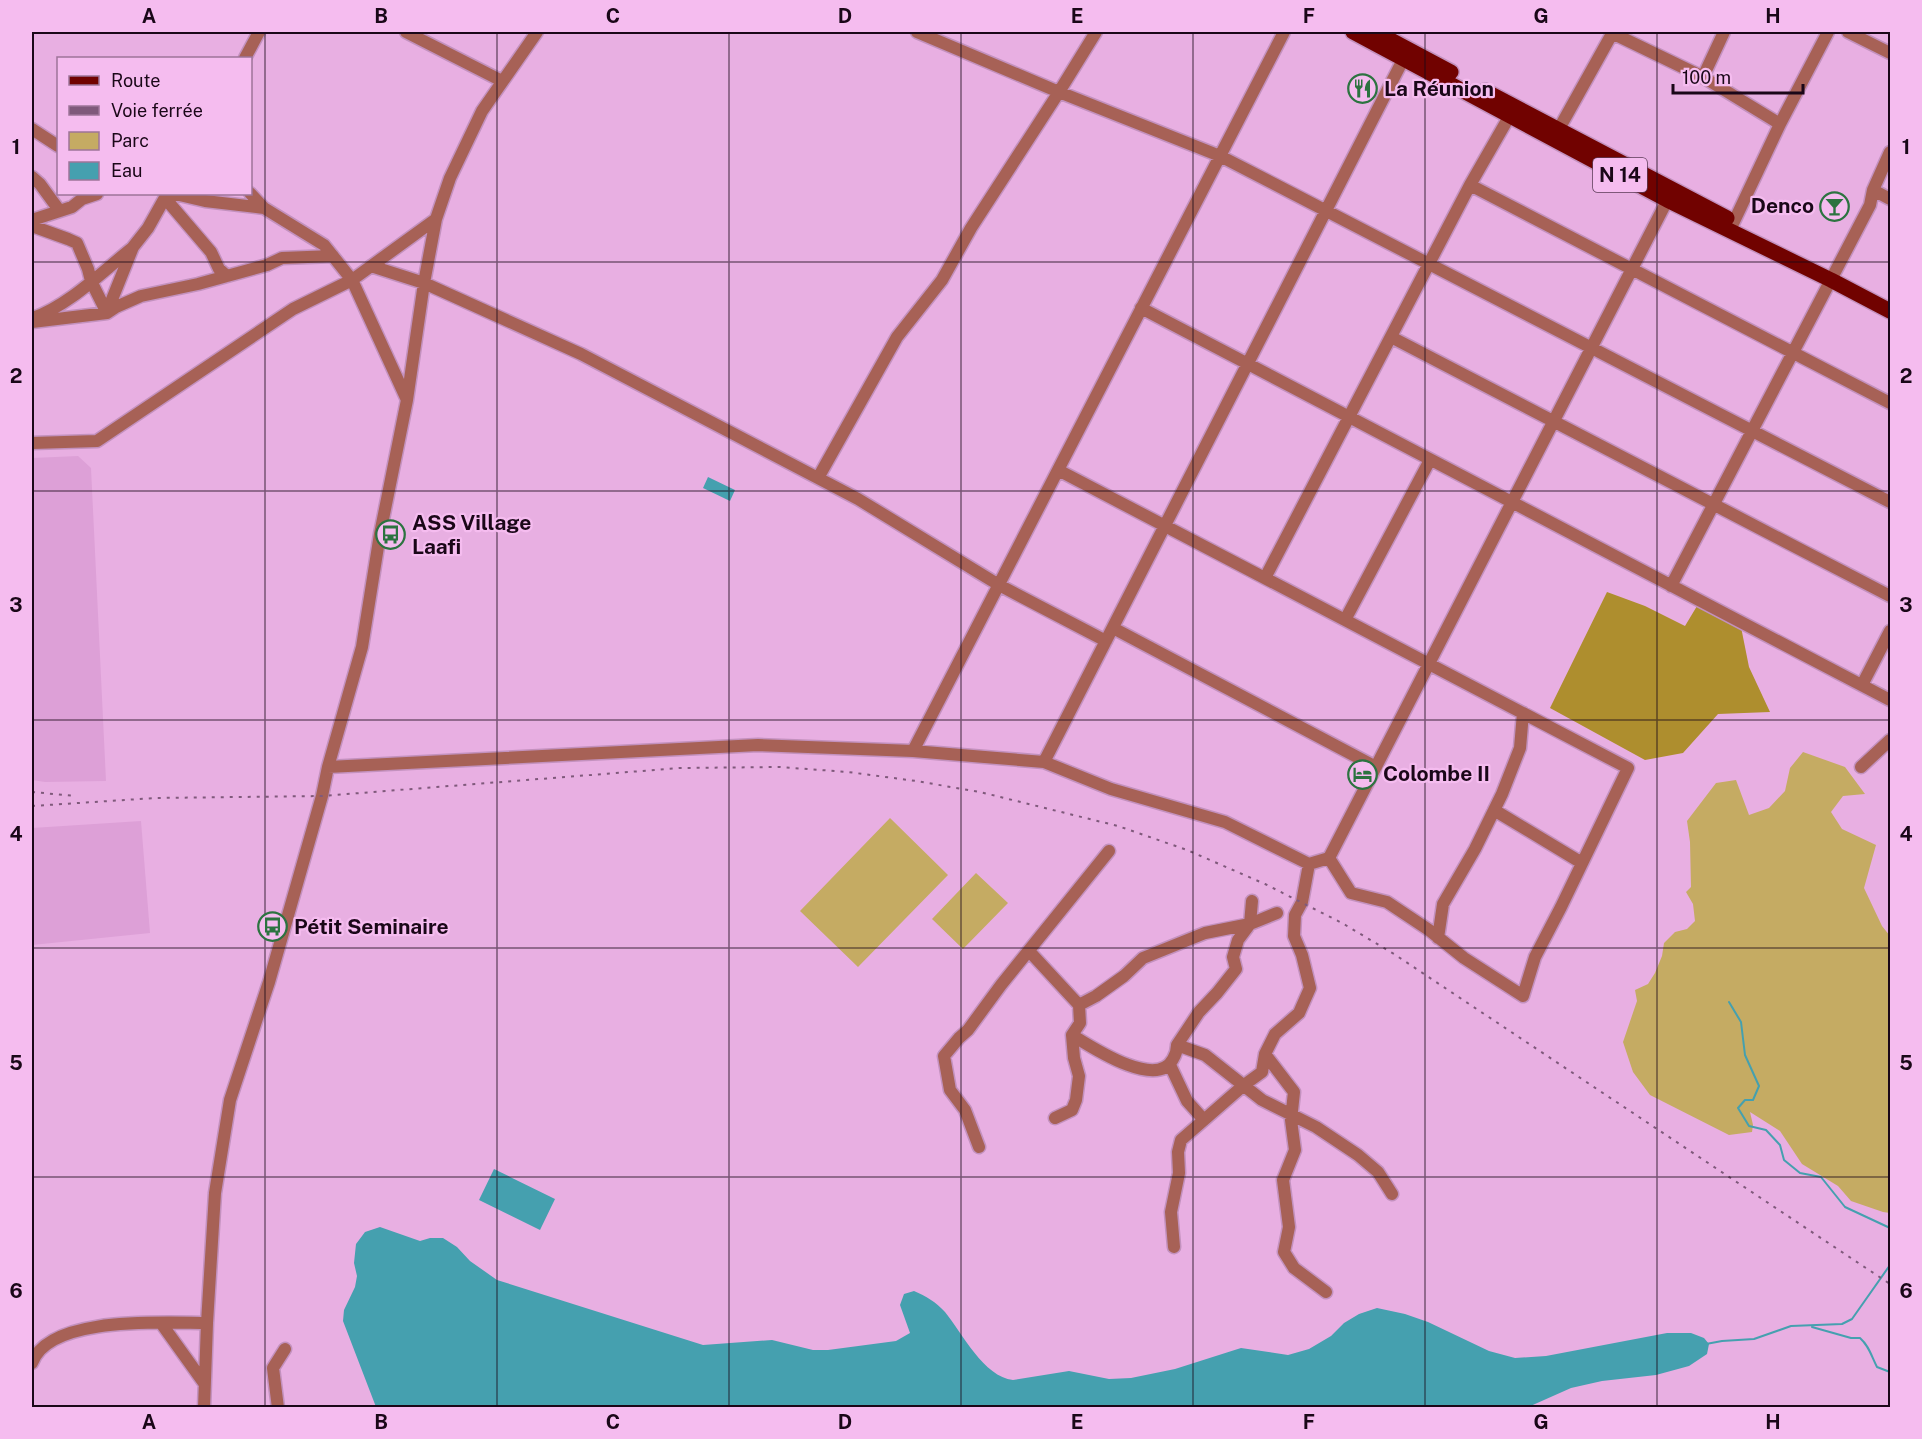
<svg xmlns="http://www.w3.org/2000/svg" width="1922" height="1439" font-family="'Public Sans',sans-serif">
  <style>
    .built { fill: #dda0d7 }
    .green { fill: #c5ab63 }
    .forest { fill: #ae8e2e }
    .water { fill: #45a0af }
    .lines { fill: none; stroke-linecap: round; stroke-linejoin: round }
    .stream { stroke: #45a0af; stroke-width: 2 }
    .minor-casing { stroke: #c391be; stroke-width: 15 }
    .major-casing { stroke: #c391be; stroke-width: 18 }
    .minor { stroke: #a76156; stroke-width: 12 }
    .major { stroke: #710200; stroke-width: 15 }
    .rail { stroke: #7f597b; stroke-width: 2; stroke-dasharray: 3 6; stroke-linecap: butt }
    .grid { fill: none; stroke: #1a0718; stroke-width: 1.5; stroke-opacity: 0.55 }
    .labels { text-anchor: middle; stroke-width: 4.5; stroke-linejoin: round; paint-order: stroke }
    .shield { fill: #f5bcef; stroke: #5c3d58; stroke-width: 1.5 }
    .shield-label { font-size: 20px; font-weight: bold; fill: #1a0718 }
    .poi-label { font-size: 21px; font-weight: bold; fill: #1a0718; stroke: #f5bcef; text-anchor: start }
    .neatline { fill: none; stroke: #1a0718; stroke-width: 2 }
    .grid-label { font-size: 20px; text-anchor: middle; font-weight: bold; fill: #1a0718 }
  </style>
  <rect width="100%" height="100%" fill="#e8afe2"/>
  <path class="built" d="M78,456L91,468L106,781L45,782L32,780V458Z
    M141,821L150,933L32,945V828Z"/>
  <path class="green" d="M1803,752L1845,767L1865,794L1843,796L1831,812L1842,829L1876,845L1864,888L1882,926L1890,936V1213L1883,1212L1851,1201L1838,1186L1802,1164L1780,1131L1750,1112L1753,1125L1752,1132L1729,1135L1650,1095L1633,1072L1623,1042L1637,1001L1635,990L1648,984L1655,973L1662,956L1664,943L1675,932L1687,929L1695,921L1693,904L1686,892L1691,887L1690,842L1687,821L1716,783L1736,780L1749,815L1769,808L1785,791L1790,768Z
    M890,818L948,875L858,967L800,911Z
    M976,873L1008,903L963,949L932,919Z"/>
  <path class="forest" d="M1607,592L1645,606L1685,626L1700,601L1740,622L1749,667L1770,712L1718,714L1683,753L1645,760L1550,708Z"/>
  <path class="water" d="M708,477L735,490L730,501L703,488Z
    M494,1169L555,1199L540,1230L479,1200Z
    M380,1227L420,1241L430,1238H443L457,1247L470,1261L497,1280L703,1345L772,1340L813,1350H828L896,1341L910,1333L900,1305L904,1294L914,1291C926,1296 936,1302 945,1312C962,1333 984,1377 1013,1380L1069,1371L1109,1379L1131,1378L1175,1369L1241,1348L1288,1355L1309,1349L1331,1336L1344,1323L1359,1314L1377,1308L1405,1314L1428,1322L1489,1351L1515,1358L1546,1356L1667,1333H1691L1704,1338L1709,1344L1707,1354L1689,1366L1656,1375L1602,1381L1571,1388L1526,1408L376,1407L343,1321L344,1310L355,1287L357,1276L354,1263L356,1244L365,1232Z"/>
  <g class="lines">
    <path class="stream" d="M1729,1002L1741,1022L1745,1055L1759,1086L1753,1100H1745L1738,1108L1749,1126L1766,1130L1780,1145L1784,1160L1800,1173L1821,1177L1845,1207L1890,1228
      M1812,1327L1851,1338H1860C1869,1346 1871,1355 1877,1367L1890,1372
      M1706,1344L1722,1341L1754,1339L1791,1326L1842,1324L1852,1319L1890,1265"/>
    <defs>
      <path id="minor" d="M406,32L502,81
        M917,32L1059,92L1220,156L1890,502
        M1848,32L1890,53
        M1612,33L1703,77L1780,124
        M245,58L259,32
        M1703,77L1724,32
        M32,129L58,146
        M1555,136L1613,32
        M32,177L40,184L59,210
        M1470,185L1890,403
        M1873,190L1890,199
        M250,193L264,208
        M169,194L170,204L211,252L219,269L227,276
        M175,194L205,201L264,208L324,245L352,280L407,400
        M32,220L72,207L82,199L97,194
        M32,226L68,239L77,243L88,269L91,281L107,313
        M1730,230L1780,124L1828,32
        M371,266L424,283L581,354L858,499L999,585L1106,641
        M1141,308L1890,700
        M107,312L133,247L148,228L167,194
        M33,318C68,306 102,272 131,249
        M32,322L107,313L116,307L141,296L198,284L267,265L282,258L333,256
        M1391,337L1890,596
        M32,443L97,441L293,309L352,280L436,219
        M1058,470L1628,768L1561,907L1535,957L1523,996L1464,958L1429,930L1387,902L1351,893L1329,858
        M818,478L897,337L942,280L971,228L1059,92L1096,32
        M1265,578L1470,185L1513,110
        M1671,586L1870,205L1873,190L1890,152
        M1345,620L1430,460
        M1113,628L1376,767
        M1862,685L1890,631
        M913,751L1284,32
        M1044,762L1407,52
        M328,767L758,745L913,751L1044,762L1111,789L1225,822L1309,864L1329,858L1671,193
        M1861,767L1890,740
        M1494,810L1582,863
        M1309,864L1302,902L1295,915L1294,936L1302,955L1310,988L1299,1013L1275,1034L1265,1054L1294,1092L1291,1120L1295,1150L1283,1180L1289,1227L1284,1252L1294,1268L1326,1292
        M1438,938L1443,904L1475,849L1502,794L1520,748L1523,713
        M1029,951L1079,1005
        M1072,1035C1093,1048 1157,1090 1173,1059C1176,1054 1177,1051 1177,1045L1199,1012L1217,993L1236,969L1233,957L1238,940L1250,924L1252,901
        M1177,1045L1205,1055L1262,1100L1316,1127L1358,1155L1378,1172L1392,1194
        M1170,1065L1187,1101L1204,1120
        M1055,1118L1072,1110L1076,1100L1079,1076L1074,1058L1072,1035L1080,1023L1079,1005L1096,996L1124,976L1143,958L1205,933L1250,924L1277,913
        M979,1147L965,1110L950,1090L944,1056L959,1038L968,1030L1001,985L1109,851
        M1174,1247L1171,1212L1179,1173L1178,1152L1181,1140L1244,1085L1262,1072L1265,1054
        M161,1323L204,1383
        M32,1363C49,1315 164,1323 207,1323
        M204,1408L207,1323L215,1193L230,1100L269,982L322,796L328,767L362,647L380,534L407,400L424,283L436,219L450,178L482,111L537,32
        M278,1408L273,1368L285,1349"/>
      <path id="major" d="M1353,32L1667,200L1831,280L1890,311
        M1376,32L1451,72
        M1485,91L1727,218"/>
    </defs>
    <use href="#minor" class="minor-casing"/>
    <use href="#major" class="major-casing"/>
    <use href="#minor" class="minor"/>
    <use href="#major" class="major"/>
    <path class="rail" d="M32,792L76,796
      M32,806L155,798L322,796L680,768L779,767L848,772L916,781L980,792L1118,826L1187,850L1265,884L1342,923L1394,954L1890,1284"/>
  </g>
  <path class="grid" d="M265,32V1408M497,32V1408M729,32V1408M961,32V1408M1193,32V1408M1425,32V1408M1657,32V1408M32,262H1890M32,491H1890M32,720H1890M32,948H1890M32,1177H1890"/>
  <defs>
    <symbol id="restaurant-ring" viewBox="-11 -11 22 22"><circle r="9.5" fill="#f5bcef" stroke="#2c7340" stroke-width="1.5"/><path d="M-5-6h1v4h1v-4h1v4h1v-4h1v5L-1.5 .5V6h-2V.5L-5-1ZM5-6V6H3V1.5H1.5Q1.5-4 5-6Z" fill="#2c7340"/></symbol>
    <symbol id="bar-ring" viewBox="-11 -11 22 22"><circle r="9.5" fill="#f5bcef" stroke="#2c7340" stroke-width="1.5"/><path d="M-6-5H6L.8 .8V4.5H3.5V6h-7V4.5H-.8V.8Z" fill="#2c7340"/></symbol>
    <symbol id="bus-ring" viewBox="-11 -11 22 22"><circle r="9.5" fill="#f5bcef" stroke="#2c7340" stroke-width="1.5"/><path d="M-5-6H5V4H4V6H2V4H-2V6H-4V4H-5ZM-3.5-4V0h7V-4ZM-3.5 1.2v1.5H-2V1.2ZM2 1.2v1.5H3.5V1.2Z" fill="#2c7340"/></symbol>
    <symbol id="hotel-ring" viewBox="-11 -11 22 22"><circle r="9.5" fill="#f5bcef" stroke="#2c7340" stroke-width="1.5"/><path d="M-6-4.5h1.5V1H6V5H4.5V3h-9V5H-6ZM-4 0a1.8 1.8 0 1 1 3.6 0ZM.5 0V-2.5h3Q6-2.5 6 0Z" fill="#2c7340"/></symbol>
  </defs>
  <g fill-rule="evenodd">
    <use href="#restaurant-ring" x="1346" y="72" width="33" height="33"/>
    <use href="#bar-ring" x="1818" y="190" width="33" height="33"/>
    <use href="#bus-ring" x="374" y="518" width="33" height="33"/>
    <use href="#hotel-ring" x="1346" y="758" width="33" height="33"/>
    <use href="#bus-ring" x="256" y="910" width="33" height="33"/>
  </g>
  <g class="labels">
    <rect class="shield" x="1593" y="158" width="54" height="34" rx="4.5"/>
    <g class="shield-label">
      <text x="1620" y="182">N 14</text>
    </g>
    <g class="poi-label">
      <text x="1384" y="96">La Réunion</text>
      <text x="1814" y="213" text-anchor="end">Denco</text>
      <text x="412" y="530">ASS Village<tspan x="412" dy="24">Laafi</tspan></text>
      <text x="1383" y="781">Colombe II</text>
      <text x="294" y="934">Pétit Seminaire</text>
    </g>
  </g>
  <rect width="1922" height="1439" fill="none" stroke="#f5bcef" stroke-width="66"/>
  <rect x="57" y="57" width="195" height="138" fill="#f5bcef" stroke="#9d7499" stroke-width="1.5"/>
  <rect x="69" y="76" width="30" height="9" fill="#710200" stroke="#9d7499" stroke-width="1.5"/>
  <text x="111" y="87" font-size="18" fill="#1a0718">Route</text>
  <rect x="69" y="106" width="30" height="9" fill="#7f597b" stroke="#9d7499" stroke-width="1.5"/>
  <text x="111" y="117" font-size="18" fill="#1a0718">Voie ferrée</text>
  <rect x="69" y="132" width="30" height="18" fill="#c5ab63" stroke="#9d7499" stroke-width="1.5"/>
  <text x="111" y="147" font-size="18" fill="#1a0718">Parc</text>
  <rect x="69" y="162" width="30" height="18" fill="#45a0af" stroke="#9d7499" stroke-width="1.5"/>
  <text x="111" y="177" font-size="18" fill="#1a0718">Eau</text>
  <path d="M1673 84v9h130v-9" fill="none" stroke="#1a0718" stroke-width="3"/>
  <text x="1682" y="84" font-size="18" fill="#1a0718" stroke="#f5bcef" stroke-width="4.5" paint-order="stroke">100 m</text>
  <rect x="33" y="33" width="1856" height="1373" class="neatline"/>
  <g class="grid-label">
    <text x="149" y="23">A</text>
    <text x="381" y="23">B</text>
    <text x="613" y="23">C</text>
    <text x="845" y="23">D</text>
    <text x="1077" y="23">E</text>
    <text x="1309" y="23">F</text>
    <text x="1541" y="23">G</text>
    <text x="1773" y="23">H</text>
    <text x="16" y="154">1</text>
    <text x="1906" y="154">1</text>
    <text x="16" y="383">2</text>
    <text x="1906" y="383">2</text>
    <text x="16" y="612">3</text>
    <text x="1906" y="612">3</text>
    <text x="16" y="841">4</text>
    <text x="1906" y="841">4</text>
    <text x="16" y="1070">5</text>
    <text x="1906" y="1070">5</text>
    <text x="16" y="1298">6</text>
    <text x="1906" y="1298">6</text>
    <text x="149" y="1429">A</text>
    <text x="381" y="1429">B</text>
    <text x="613" y="1429">C</text>
    <text x="845" y="1429">D</text>
    <text x="1077" y="1429">E</text>
    <text x="1309" y="1429">F</text>
    <text x="1541" y="1429">G</text>
    <text x="1773" y="1429">H</text>
  </g>
</svg>
